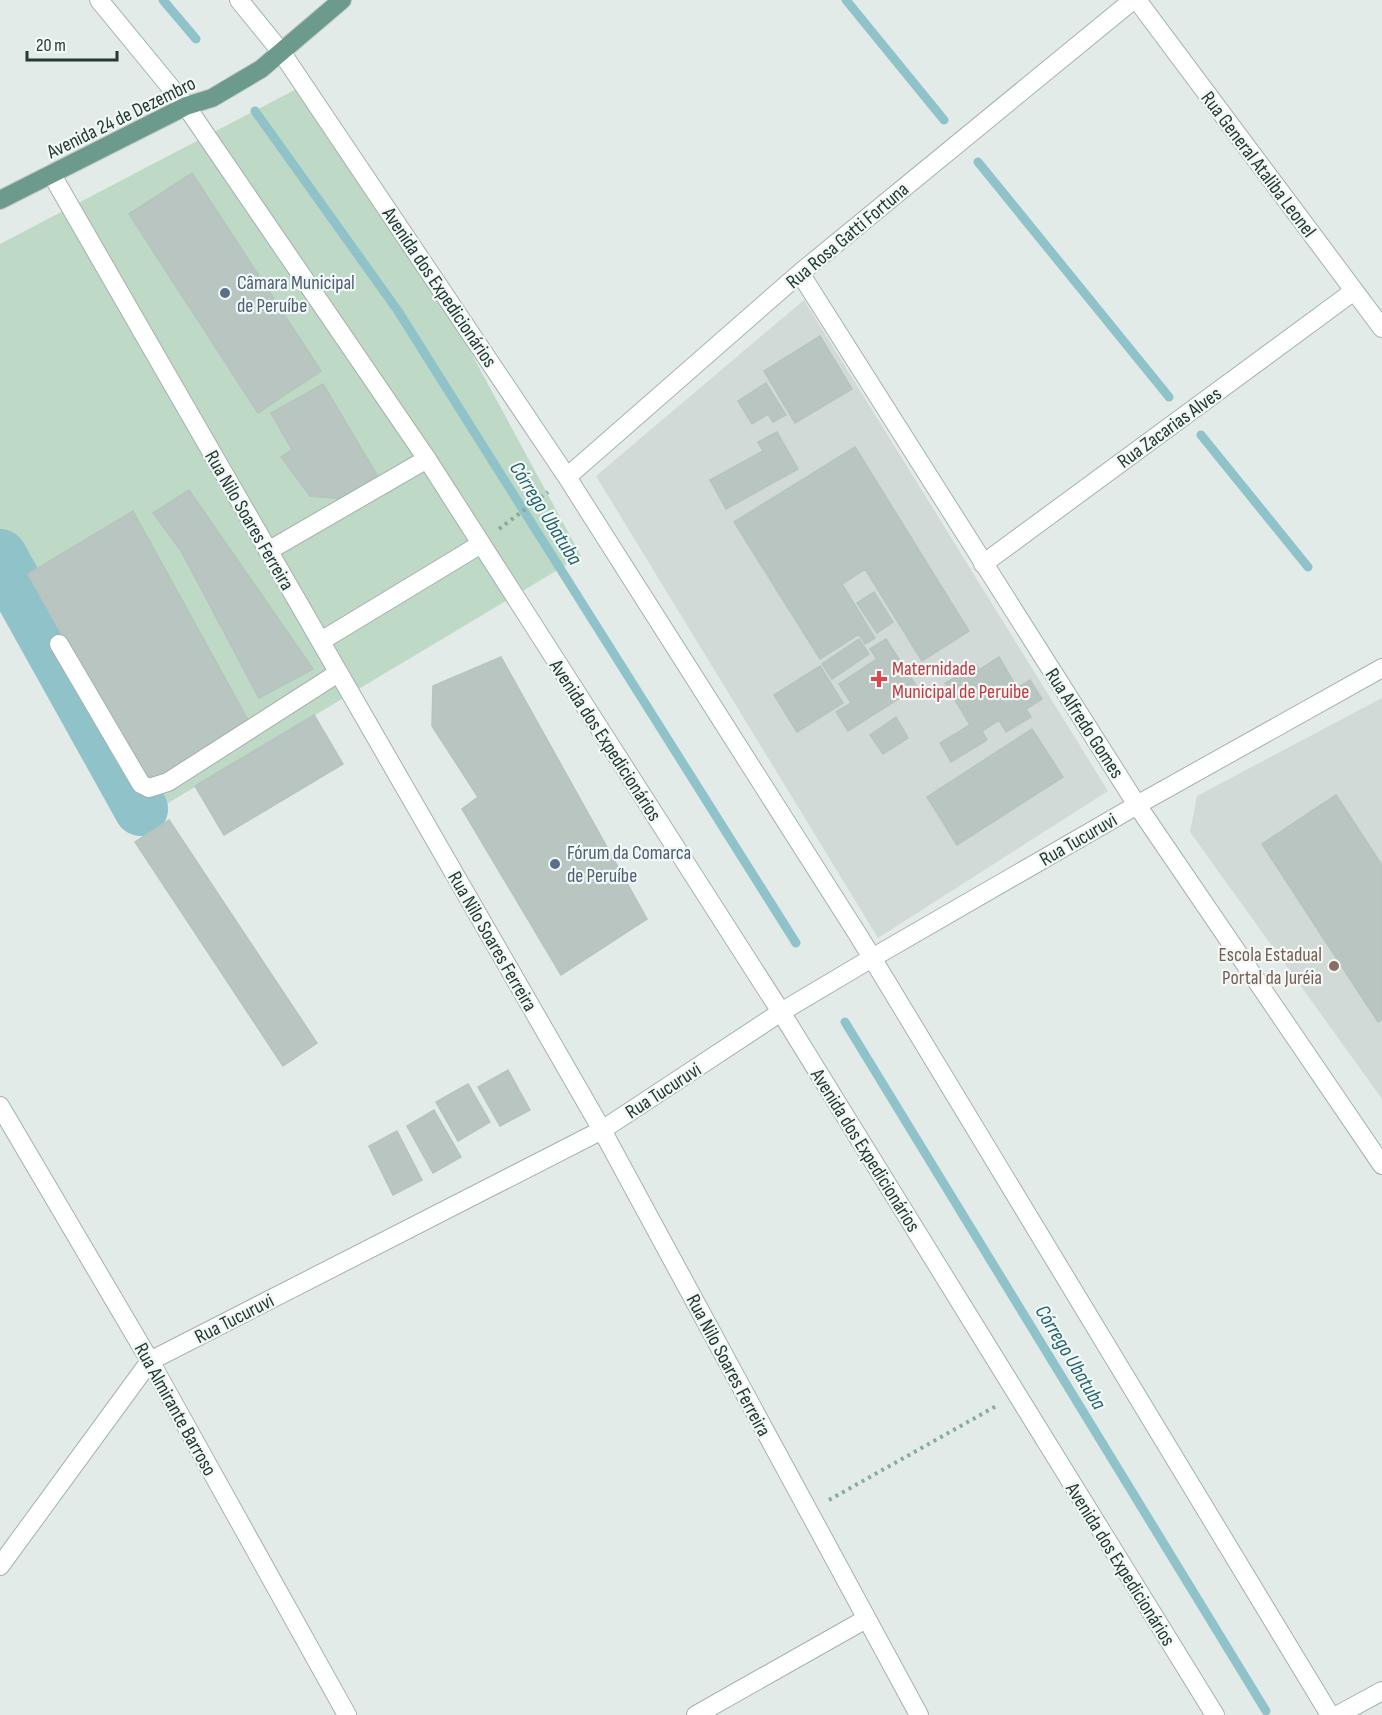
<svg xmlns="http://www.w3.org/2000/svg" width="1382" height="1715" font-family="'Sofia Sans Condensed',sans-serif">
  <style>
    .built { fill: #d1dad6 }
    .green { fill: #bed9c5 }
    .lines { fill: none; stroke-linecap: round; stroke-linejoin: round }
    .stream { stroke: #90c2ca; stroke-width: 9 }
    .river { stroke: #90c2ca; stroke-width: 54 }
    .building { fill: #b8c5c0; stroke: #b6c4be; stroke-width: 1.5 }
    .service-casing { stroke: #a5b2ae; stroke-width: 20 }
    .pedestrian-casing { stroke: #a5b2ae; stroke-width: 20 }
    .minor-casing { stroke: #a5b2ae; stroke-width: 20 }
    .primary-casing { stroke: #c2c8c6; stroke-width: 20 }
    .path { stroke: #86ab9f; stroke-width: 4; stroke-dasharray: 3 4.5; stroke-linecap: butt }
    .service { stroke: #fff; stroke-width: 18 }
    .pedestrian { stroke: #fff; stroke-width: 18 }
    .minor { stroke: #fff; stroke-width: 18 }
    .primary { stroke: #6c9b8e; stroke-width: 18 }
    .service-dot { fill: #5c6f8a; stroke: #f2f8f5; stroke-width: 2 }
    .health-dot { fill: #e0444e; stroke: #f2f8f5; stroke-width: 2 }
    .education-dot { fill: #8d6e63; stroke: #f2f8f5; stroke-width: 2 }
    .labels { text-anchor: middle; stroke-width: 4.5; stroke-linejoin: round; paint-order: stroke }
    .street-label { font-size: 20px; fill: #243a34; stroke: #f2f8f5 }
    .service-label { font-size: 20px; fill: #4e5e75; stroke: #f2f8f5; text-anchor: start }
    .health-label { font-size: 20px; fill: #be3a42; stroke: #f2f8f5; text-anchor: start }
    .education-label { font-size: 20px; fill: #785e54; stroke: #f2f8f5; text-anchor: end }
    .water-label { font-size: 21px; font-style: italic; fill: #25646f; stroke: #f2f8f5 }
  </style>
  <rect width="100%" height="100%" fill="#e2ebe7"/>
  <path class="built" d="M804,300L1108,791L878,938L596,476Z
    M1382,698V1099L1190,832L1197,796Z"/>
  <path class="green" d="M304,85L463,338L581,556L128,827L0,577V244Z"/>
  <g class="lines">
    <path class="stream" d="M163,0L196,39
      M846,0L944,120
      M255,111L398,311L796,943
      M978,162L1169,397
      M1201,435L1308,567
      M845,1022L1266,1711"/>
    <path class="river" d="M0,556L141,809"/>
  </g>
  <path class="building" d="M192,173L321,371L258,413L129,214Z
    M820,336L852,389L795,423L764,371Z
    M766,383L786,415L773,422L768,414L752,424L738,401Z
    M323,384L377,475L344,499L310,496L281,457L292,450L271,413Z
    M777,432L798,469L726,509L710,480L763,451L758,442Z
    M855,447L969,631L922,661L865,569L842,584L875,638L865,644L859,634L820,659L734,522Z
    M189,490L313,669L259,698L181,551L153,513Z
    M133,511L248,720L145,784L28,574Z
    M874,592L893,622L877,633L857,603Z
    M859,639L869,654L832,679L822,664Z
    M886,639L917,687L848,731L836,712L851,703L839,684L877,659L870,649Z
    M501,657L647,919L561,975L462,809L478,797L432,726L433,686Z
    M999,657L1017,688L1030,680L1042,699L1026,709L1031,717L1006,732L999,720L982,731L987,740L951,762L940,743L970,725L945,683L976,665L979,670Z
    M820,666L843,703L797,732L774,695Z
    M314,715L343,764L224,835L195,786Z
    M896,717L908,738L883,754L870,735Z
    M1032,729L1063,777L957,845L927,797Z
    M1336,795L1382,865V1019L1378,1022L1262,844Z
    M169,820L317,1043L283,1066L135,842Z
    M508,1070L530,1110L500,1126L478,1087Z
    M468,1084L490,1122L458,1141L436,1102Z
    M434,1110L461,1157L433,1173L407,1126Z
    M397,1131L422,1180L393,1195L369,1146Z"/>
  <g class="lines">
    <defs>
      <path id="service" d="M321,641L481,544
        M59,644L141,784L149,788L168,782L338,673"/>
      <path id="pedestrian" d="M268,551L427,459"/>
      <path id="minor" d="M99,0L186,106L427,459L781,1012L1215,1715
        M239,0L282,53L567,477L860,938L1330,1715
        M1137,0L1382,328
        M52,175L602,1130L919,1715
        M800,273L1137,805L1382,1165
        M567,477L800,273L1133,0
        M983,564L1354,291
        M0,1106L150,1361L347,1715
        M0,1566L150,1361L602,1130L781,1012L872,958L1137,805L1382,668
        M696,1715L866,1619
        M1338,1715L1382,1691"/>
      <path id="primary" d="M0,200L186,106L212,98L261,69L342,0"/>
    </defs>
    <use href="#service" class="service-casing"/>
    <use href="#pedestrian" class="pedestrian-casing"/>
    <use href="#minor" class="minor-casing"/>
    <use href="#primary" class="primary-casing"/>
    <path class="path" d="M499,529L548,492
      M829,1500L998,1405"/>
    <use href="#service" class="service"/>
    <use href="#pedestrian" class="pedestrian"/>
    <use href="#minor" class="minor"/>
    <use href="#primary" class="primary"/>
  </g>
  <g class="service-dot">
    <circle cx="225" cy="293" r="6"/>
    <circle cx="555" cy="864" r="6"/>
  </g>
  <path class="health-dot" d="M876 670h6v6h6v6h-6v6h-6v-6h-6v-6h6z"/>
  <circle class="education-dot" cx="1334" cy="966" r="6"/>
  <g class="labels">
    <g class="street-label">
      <text transform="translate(121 117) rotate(-26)" y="7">Avenida 24 de Dezembro</text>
      <text transform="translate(1259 164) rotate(53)" y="7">Rua General Ataliba Leonel</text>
      <text transform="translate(847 235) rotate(-40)" y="7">Rua Rosa Gatti Fortuna</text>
      <text transform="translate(440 287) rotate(56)" y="7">Avenida dos Expedicionários</text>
      <text transform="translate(1169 427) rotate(-36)" y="7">Rua Zacarias Alves</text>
      <text transform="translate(250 520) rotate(60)" y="7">Rua Nilo Soares Ferreira</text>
      <text transform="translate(1085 723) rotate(57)" y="7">Rua Alfredo Gomes</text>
      <text transform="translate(606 740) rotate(57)" y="7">Avenida dos Expedicionários</text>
      <text transform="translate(1078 839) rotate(-30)" y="7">Rua Tucuruvi</text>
      <text transform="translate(493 941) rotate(60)" y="7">Rua Nilo Soares Ferreira</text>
      <text transform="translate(663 1090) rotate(-33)" y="7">Rua Tucuruvi</text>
      <text transform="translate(866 1150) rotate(58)" y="7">Avenida dos Expedicionários</text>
      <text transform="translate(234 1318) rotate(-27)" y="7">Rua Tucuruvi</text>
      <text transform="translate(729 1365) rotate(62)" y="7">Rua Nilo Soares Ferreira</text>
      <text transform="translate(176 1409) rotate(61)" y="7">Rua Almirante Barroso</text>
      <text transform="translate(1121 1564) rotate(58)" y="7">Avenida dos Expedicionários</text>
    </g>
    <g class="service-label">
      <text x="237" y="289">Câmara Municipal<tspan x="237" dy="23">de Peruíbe</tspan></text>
      <text x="567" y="859">Fórum da Comarca<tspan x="567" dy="23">de Peruíbe</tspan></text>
    </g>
    <g class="health-label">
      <text x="892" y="675">Maternidade<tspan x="892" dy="23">Municipal de Peruibe</tspan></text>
    </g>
    <g class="education-label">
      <text x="1322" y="961">Escola Estadual<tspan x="1322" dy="23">Portal da Juréia</tspan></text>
    </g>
    <g class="water-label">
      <text transform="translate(546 513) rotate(58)" y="7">Córrego Ubatuba</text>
      <text transform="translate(1071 1357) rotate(59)" y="7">Córrego Ubatuba</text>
    </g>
  </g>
  <path d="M27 51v9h90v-9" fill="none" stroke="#243a34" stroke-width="3"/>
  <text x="36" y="51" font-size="18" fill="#243a34" stroke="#f2f8f5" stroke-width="4.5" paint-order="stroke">20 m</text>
</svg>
